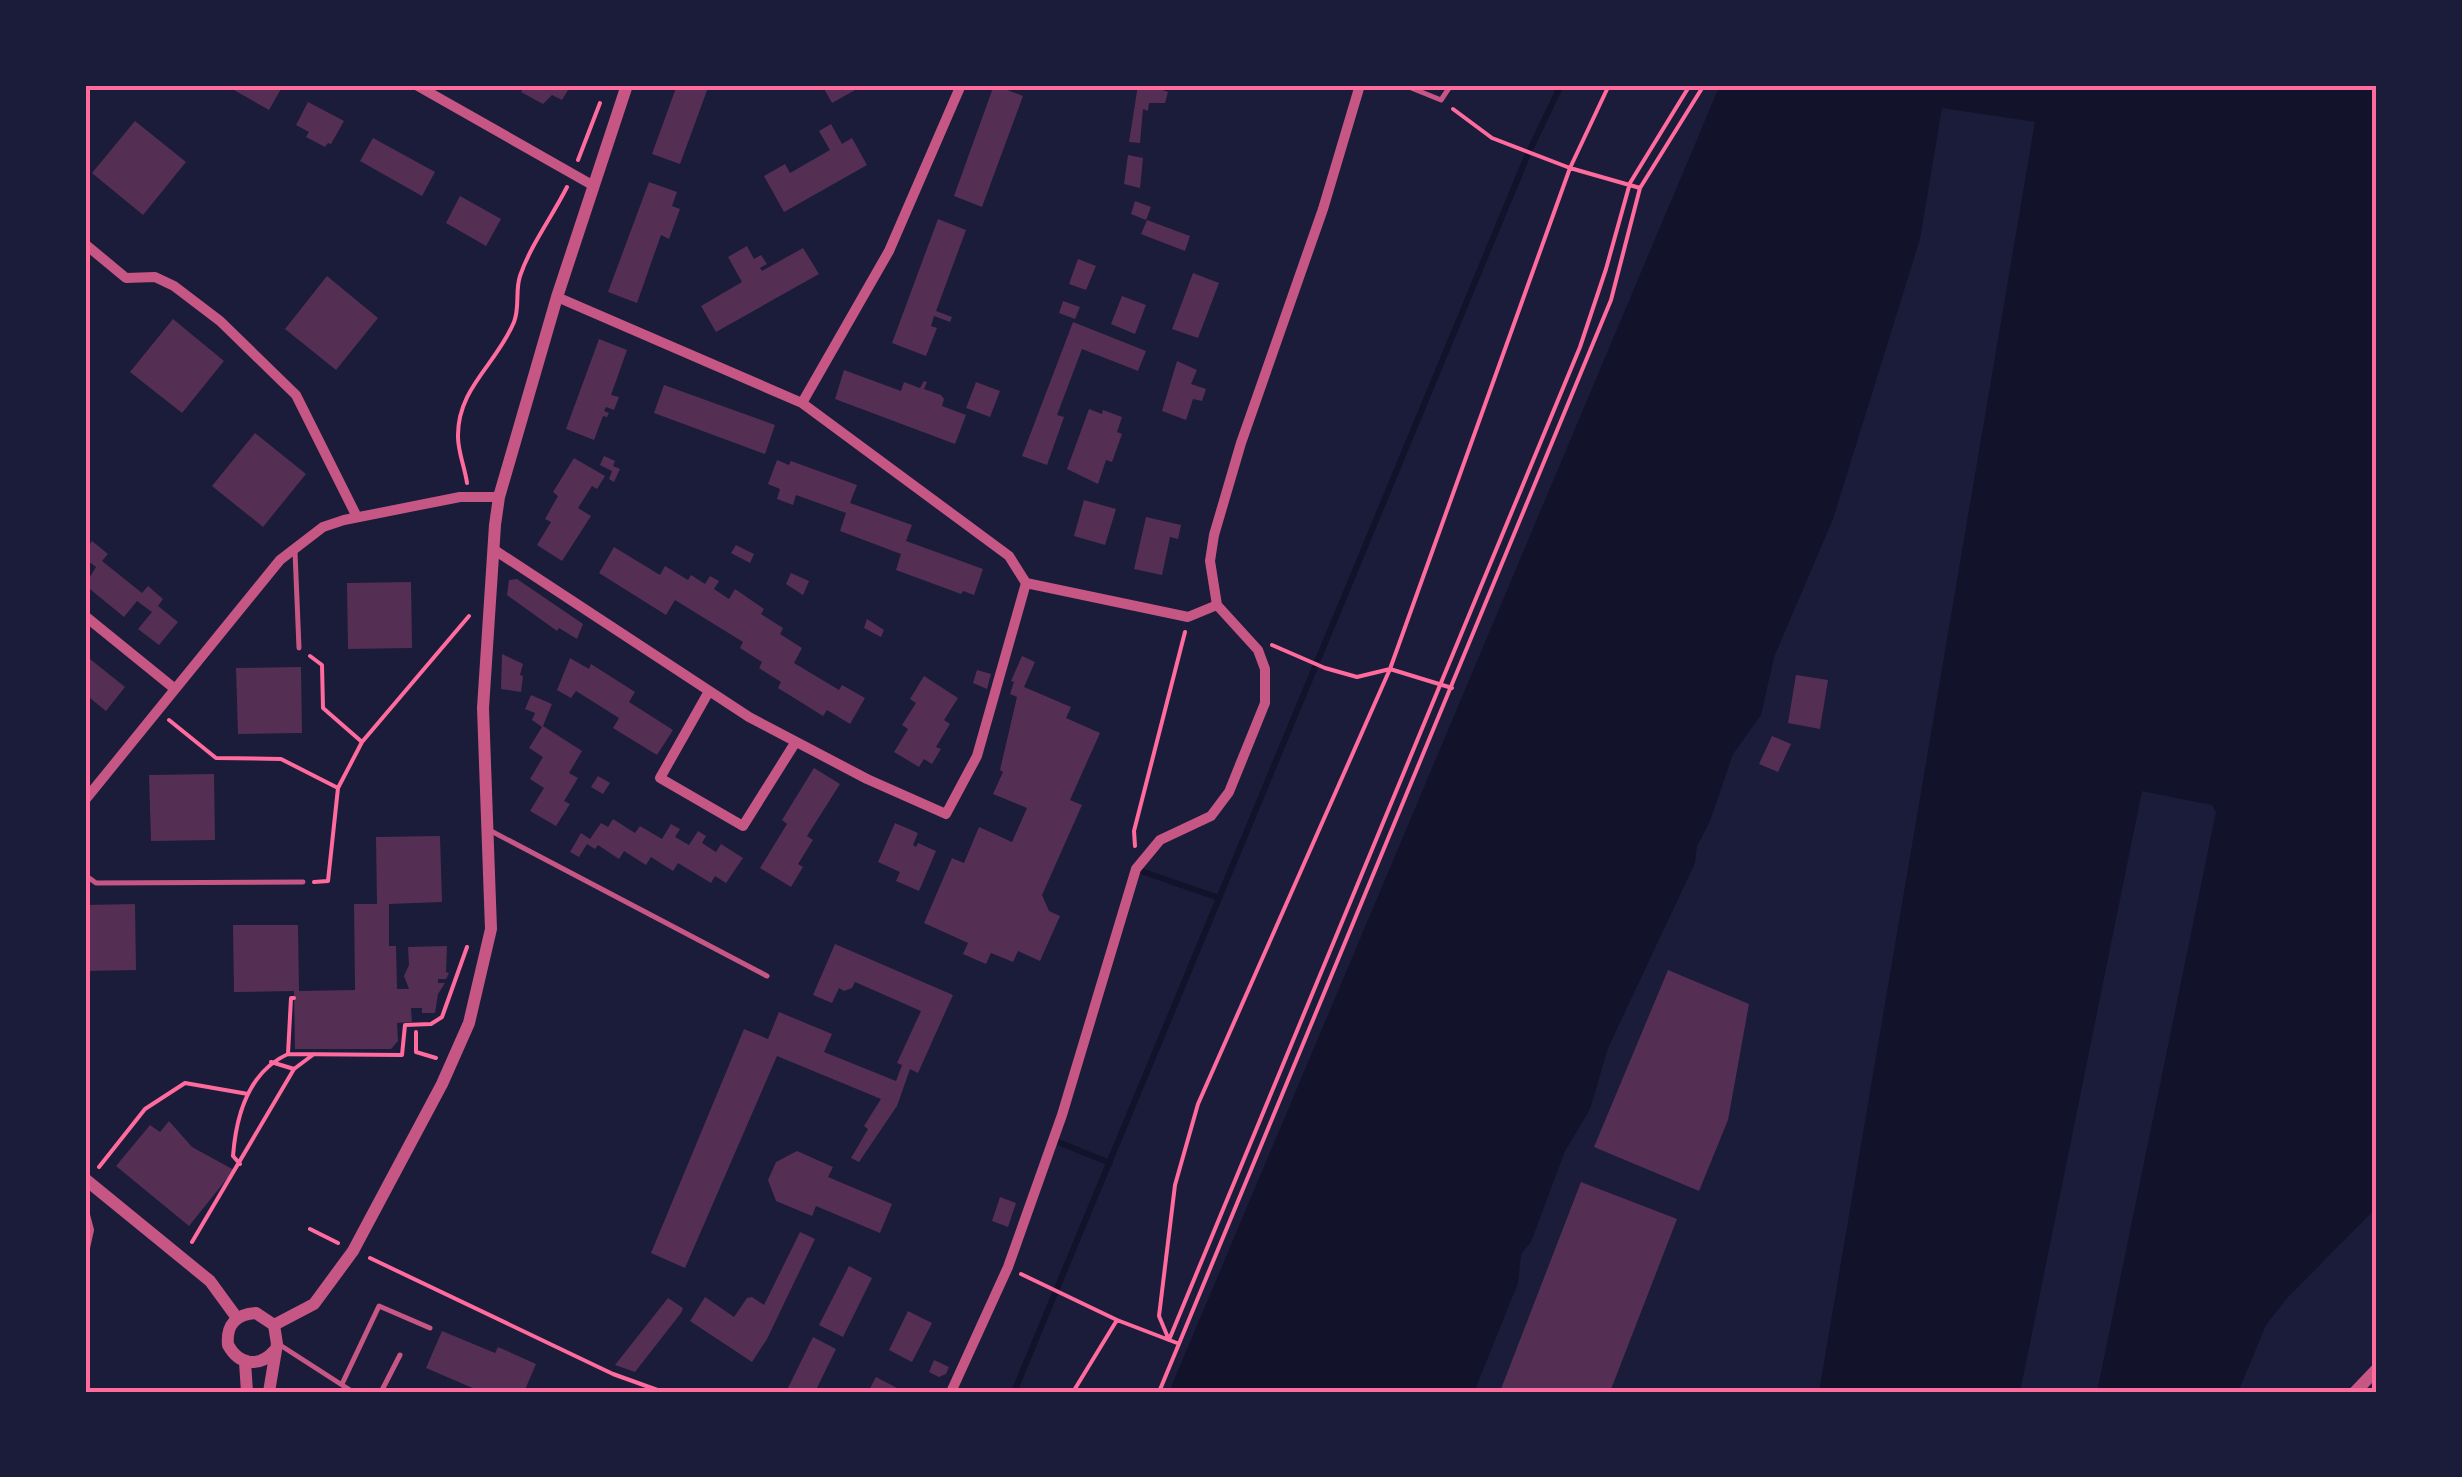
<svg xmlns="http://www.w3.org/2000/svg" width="2462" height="1477" font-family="'Golos Text',sans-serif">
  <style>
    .water { fill: #12122b }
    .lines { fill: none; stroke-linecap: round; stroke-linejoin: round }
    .stream { stroke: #12122b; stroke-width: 6 }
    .building { fill: #542f53 }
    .path { stroke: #ff6b9d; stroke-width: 4 }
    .service { stroke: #c65784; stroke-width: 5 }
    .minor { stroke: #c65784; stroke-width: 10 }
    .tertiary { stroke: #c65784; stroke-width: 12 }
    .neatline { fill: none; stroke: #ff6b9d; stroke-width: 4 }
  </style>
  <rect width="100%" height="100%" fill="#1b1b3a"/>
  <path class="water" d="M1720,85H2377V1207L2288,1297L2266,1325L2238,1392H2097L2216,812L2212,805L2142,791L2020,1392H1819L2035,122L1942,108L1920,239L1833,519L1774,657L1761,715L1733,754L1710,821L1697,846L1695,863L1608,1048L1590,1109L1565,1151L1531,1242L1521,1254L1518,1283L1474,1392H1169Z"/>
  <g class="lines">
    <path class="stream" d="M1141,871L1219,898
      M1058,1142L1110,1163
      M1014,1392L1528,154L1561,85"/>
  </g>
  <path class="building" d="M225,85H279L282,87L269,110Z
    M525,85H571L562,100L552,95L543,104L521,92Z
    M677,85H709L680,164L652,154Z
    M822,85H864L832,103Z
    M994,85L1023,96L982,207L954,196Z
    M1138,85H1158L1157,88L1168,92L1165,103H1149L1148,111L1143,109L1140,143L1129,142Z
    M308,102L344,121L331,144L328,143L325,147L306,137L309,132L296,125Z
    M135,121L186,162L143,215L92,173Z
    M831,124L842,144L852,138L867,165L784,212L764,176L785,164L790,173L830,150L819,131Z
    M373,138L435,172L422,196L360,161Z
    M1128,155L1143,158L1140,188L1124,184Z
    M649,182L677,192L672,206L680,209L669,239L661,235L637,303L608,292Z
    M460,196L501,219L486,246L446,223Z
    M1135,201L1151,207L1146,220L1131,214Z
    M938,219L966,230L936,311L952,317L950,322L934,316L931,326L937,328L926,356L892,343Z
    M1147,220L1190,236L1185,251L1141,234Z
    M747,246L754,259L761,255L767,264L760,268L762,271L803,248L819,274L716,332L701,306L742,282L728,257Z
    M1078,259L1096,266L1086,290L1069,284Z
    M1193,273L1219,283L1198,338L1172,329Z
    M327,276L378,318L336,370L285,329Z
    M1122,296L1146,305L1135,334L1111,324Z
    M1063,301L1080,307L1075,319L1059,313Z
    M173,319L224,361L182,413L130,372Z
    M1073,322L1146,351L1138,371L1082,349L1057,415L1064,417L1047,465L1022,456Z
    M599,339L627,350L611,395L619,397L614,410L606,407L604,411L609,413L607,417L603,416L594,440L566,429Z
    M1177,361L1197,370L1191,384L1206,389L1202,401L1193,399L1186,420L1162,411Z
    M844,370L901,391L904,382L920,388L924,381L927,382L924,389L941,395L944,399L942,406L966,415L955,444L835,399Z
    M976,382L1000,391L990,417L966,408Z
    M664,385L775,425L765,454L654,413Z
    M1089,409L1102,414L1103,410L1122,417L1117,432L1122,434L1112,462L1106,460L1098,484L1067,469Z
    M255,433L306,474L263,527L212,486Z
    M604,456L615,461L613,466L620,469L614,482L609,479L612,471L600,465Z
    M574,458L605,476L597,489L592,486L578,508L591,516L562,561L537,545L551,522L545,519L558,496L553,492Z
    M777,460L789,465L791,461L857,485L850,503L912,525L906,541L983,569L974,595L963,591L961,594L896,570L901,554L840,531L846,513L796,495L793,505L777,499L780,489L768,484Z
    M1084,500L1116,509L1105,545L1074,536Z
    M1146,517L1181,525L1178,539L1170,537L1162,575L1134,569Z
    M92,541L108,554L102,561L142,593L148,586L163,599L158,606L178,622L159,645L138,629L152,612L137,601L124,617L85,585L96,567L85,559V550Z
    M736,545L754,554L750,563L731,553Z
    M614,547L660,575L665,566L688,580L691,575L705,584L710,576L719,581L714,589L729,599L735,589L764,609L761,614L783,628L780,634L802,648L794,663L839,690L842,685L865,698L850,724L827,710L823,716L778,688L781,682L759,668L762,662L740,648L743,642L675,600L666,615L599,573Z
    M791,573L809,581L803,595L786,584Z
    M517,579L583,624L577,639L559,628L557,631L507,595L509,580Z
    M411,582L412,648L348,649L347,583Z
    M867,619L884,630L881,637L864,628Z
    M502,654L523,664L520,675L523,676L521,692L501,689Z
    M85,655L125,687L106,711L85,694Z
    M1022,656L1035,662L1024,687L1071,707L1066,718L1100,733L1070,800L1082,805L1042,895L1049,911L1060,916L1040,961L1018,951L1013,962L991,953L986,964L963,954L968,943L924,923L952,858L964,863L979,827L1012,842L1027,808L993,794L1003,772L1000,770L1017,697L1010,694L1014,682L1011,681Z
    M570,658L589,669L591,664L635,692L629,702L673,730L657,755L613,728L619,718L576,691L571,698L557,690Z
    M301,667L302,733L238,734L236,668Z
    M977,670L991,674L987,689L973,683Z
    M1796,675L1828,680L1820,729L1788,723Z
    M924,676L958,698L944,720L950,724L936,747L941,749L932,764L924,759L919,767L894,752L908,729L902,725L916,703L910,699Z
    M531,695L552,704L543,726L582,751L569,773L578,778L564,801L570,804L556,826L530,811L544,788L530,779L543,757L529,748L542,727L532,720L535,713L525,709Z
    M1772,736L1791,744L1778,772L1759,764Z
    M814,768L840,784L807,836L813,840L798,864L803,867L791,887L760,868L787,824L782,820Z
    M214,774L215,840L151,841L149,775Z
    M598,776L610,783L603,794L591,787Z
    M613,819L635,833L640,826L662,839L671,824L680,829L675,837L689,845L698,831L706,836L702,843L716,852L721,844L743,858L726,883L715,876L711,883L678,863L673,871L651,857L646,865L624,851L619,859L598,845L595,849L587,844L579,857L570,852L581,833L590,839L601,823L608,827Z
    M895,823L918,833L913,845L916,847L918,843L936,851L919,891L896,881L900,872L878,862Z
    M440,836L442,902L389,904V946H396L397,989H409L404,976L409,965L408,947L447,946L446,972L449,973L446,979H438V983H445L438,994L435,1013H422V1008H411L412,1022L397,1023L398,1041L391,1049H295L294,991L234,992L233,925H298L299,991L355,990L354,904H377L376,837Z
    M135,904L136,970L85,971V905Z
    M835,944L953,995L918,1073L910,1069L897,1106L859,1162L851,1158L868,1129L864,1126L881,1099L777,1056L685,1268L651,1253L744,1029L768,1039L779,1012L832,1034L824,1052L896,1081L902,1065L897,1063L921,1011L855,982L852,988L844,991L839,988L832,1003L813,995Z
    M1668,970L1749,1004L1728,1120L1699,1191L1594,1147Z
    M169,1121L192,1147L234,1170L189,1226L116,1166L150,1125L160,1132Z
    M797,1151L833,1167L828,1177L892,1204L880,1233L816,1206L812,1216L776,1201L768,1180L776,1162Z
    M1581,1182L1677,1219L1610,1392H1510L1501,1389Z
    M1000,1197L1016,1203L1008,1227L992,1221Z
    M800,1232L815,1239L767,1339L752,1362L690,1321L705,1297L734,1317L747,1298L752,1297L764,1305Z
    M849,1266L872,1278L843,1337L819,1325Z
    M668,1298L683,1308L681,1313L635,1372L615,1365Z
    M908,1311L932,1323L912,1362L889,1350Z
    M442,1331L495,1353L498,1347L536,1364L524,1392H482L426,1368Z
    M813,1337L836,1349L815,1392H786Z
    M934,1360L949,1367L946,1374L939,1377L929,1372Z
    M876,1377L899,1389L897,1392H868Z"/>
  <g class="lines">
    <path class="path" d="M1453,109L1492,138L1570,168L1640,188
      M578,160L600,103
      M467,483C465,468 458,452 458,437C457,388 497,364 514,322C520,307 515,291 520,276C531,244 552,217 567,187
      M1272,645L1325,668L1357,677L1390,669L1452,688
      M310,656L322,665L323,708L362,742
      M169,720L216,758L281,759L338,788
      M1135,846L1134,831L1185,632
      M314,882L328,881L338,788L362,742L469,616
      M416,1032V1052L436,1058
      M288,1054L291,998H294
      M271,1062L294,1069
      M240,1164L233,1156C236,1117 248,1072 288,1054L402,1055L405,1025L431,1024L442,1017L467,947
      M99,1167L145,1109L185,1083L248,1094
      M310,1229L338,1243
      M192,1242L294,1069L314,1054
      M370,1258L613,1374L663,1392
      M1021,1274L1117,1320L1177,1343
      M1169,1340L1580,347L1606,269L1630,183L1690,85
      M1169,1340L1159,1316L1175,1185L1198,1104L1390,669L1570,168L1609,85
      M1073,1392L1117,1320
      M1159,1392L1611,300L1640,188L1704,85"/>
    <path class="service" d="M1404,85L1441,100L1451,85
      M295,552L299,648
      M491,831L767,976
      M85,875L96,883L303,882
      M280,1345L353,1392
      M342,1384L379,1306L430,1328
      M381,1392L400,1355"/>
    <path class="minor" d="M416,85L594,186
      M85,244L126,278L155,277L174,286L220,321L296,395L357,517
      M557,297L802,403L1009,556L1026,583L1188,617L1217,605
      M802,403L889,251L961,85
      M493,549L749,717L867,779L946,814L977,756L1026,583
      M85,616L175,689
      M708,693L660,778L743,826L795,743
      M85,800L280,560L323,527L344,520L460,497H499
      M85,1215L89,1230L85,1248
      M951,1392L1008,1267L1062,1115L1136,869L1160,840L1211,816L1229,792L1265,703V669L1258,650L1217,605L1210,561L1214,535L1241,443L1323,209L1360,85"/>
    <path class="tertiary" d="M85,1179L210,1281L237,1318
      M274,1325L314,1304L353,1251L442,1084L469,1023L491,929L483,708L495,525L499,497L557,297L627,85
      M245,1362L247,1392
      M269,1392L277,1344L274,1325L256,1313C236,1314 226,1325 228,1345C239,1365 259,1368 274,1351
      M2355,1392L2377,1369"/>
  </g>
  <rect width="2462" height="1477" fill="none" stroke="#1b1b3a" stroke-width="175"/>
  <rect x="88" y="88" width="2286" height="1302" class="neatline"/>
</svg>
